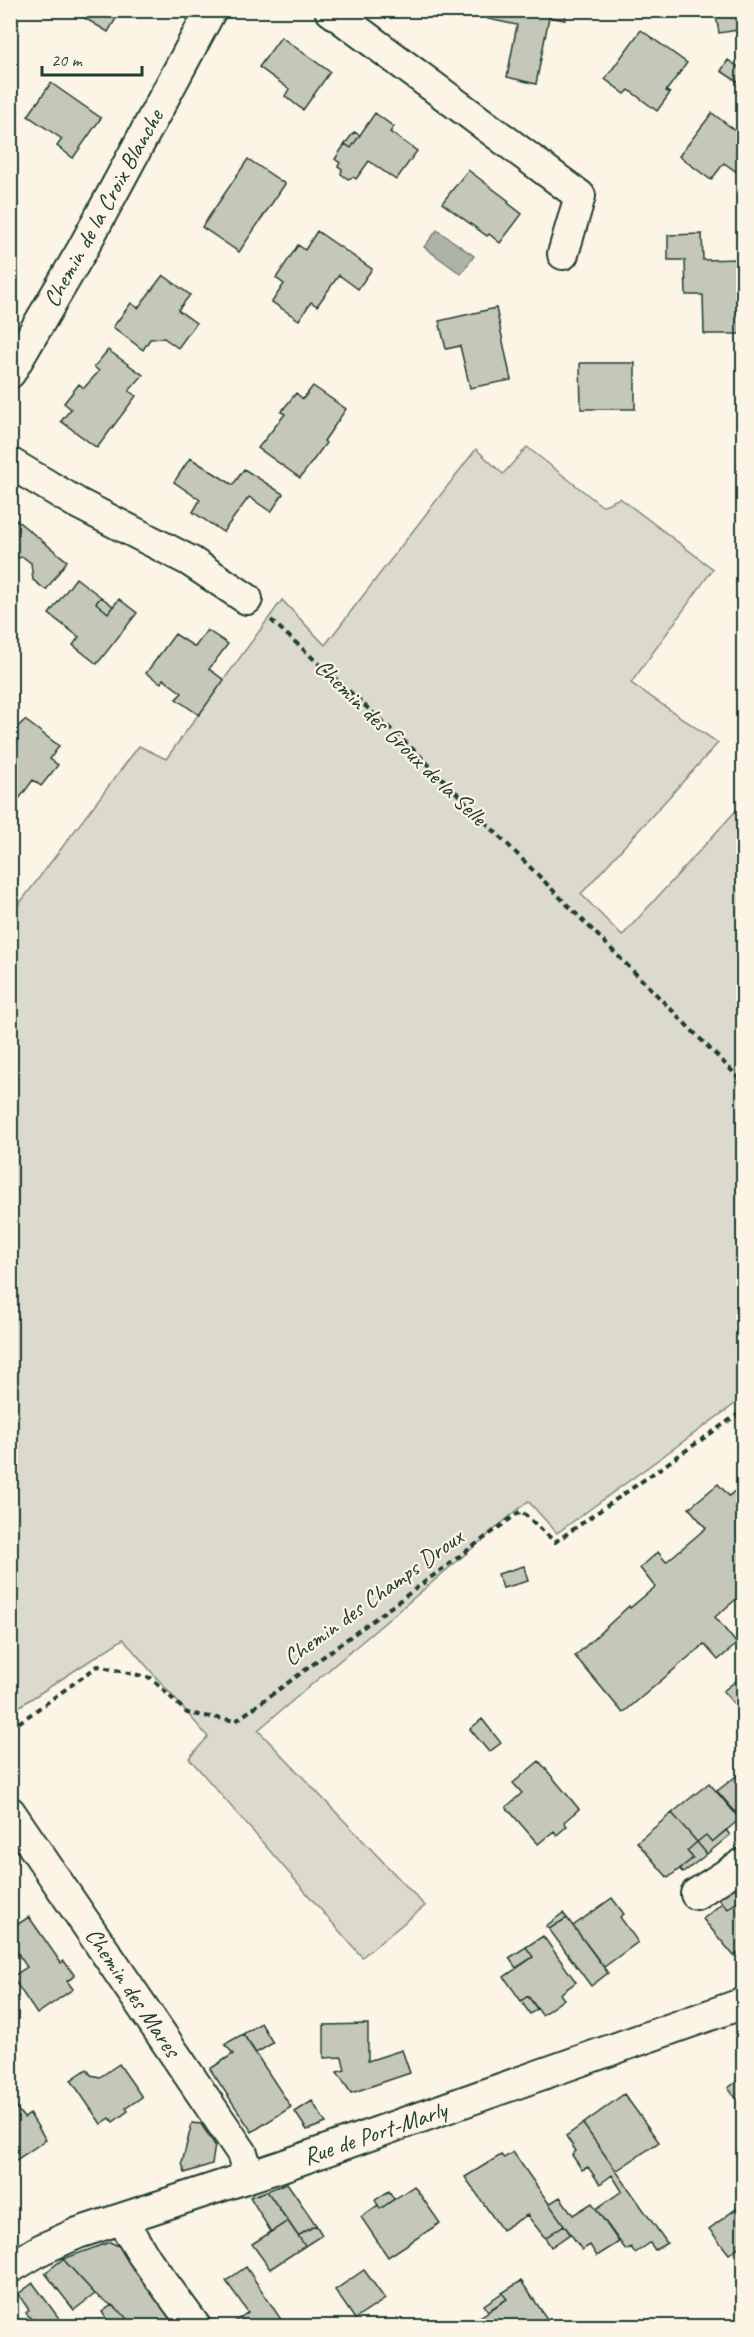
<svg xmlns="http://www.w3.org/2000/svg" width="754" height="2337" font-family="Caveat,sans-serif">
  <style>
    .green { fill: #dcdacc; stroke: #7e8c80; stroke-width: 1.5 }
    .water { fill: #aeb3a7; stroke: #758479; stroke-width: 1.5 }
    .building { fill: #c5c7b9; stroke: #1f3d34; stroke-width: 1.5 }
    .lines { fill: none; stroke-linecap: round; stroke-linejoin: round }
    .street-casing { stroke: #1f3d34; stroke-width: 34 }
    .path { stroke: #1f3d34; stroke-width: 4; stroke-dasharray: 6 4.5; stroke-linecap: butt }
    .street { stroke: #fcf5e5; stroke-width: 30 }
    .labels { text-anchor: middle; stroke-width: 4.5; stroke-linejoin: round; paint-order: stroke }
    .street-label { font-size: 24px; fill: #1f3d34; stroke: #fcf5e5 }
  </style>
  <rect width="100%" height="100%" fill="#fcf5e5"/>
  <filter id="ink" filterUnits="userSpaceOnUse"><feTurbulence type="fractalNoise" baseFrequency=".0167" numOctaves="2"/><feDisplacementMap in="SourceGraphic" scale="12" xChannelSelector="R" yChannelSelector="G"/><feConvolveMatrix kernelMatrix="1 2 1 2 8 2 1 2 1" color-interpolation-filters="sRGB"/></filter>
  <g filter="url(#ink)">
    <path class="green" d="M527,447L602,506L620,498L713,569L631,683L718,743L581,894L622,936L743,803V1398L557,1533L528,1501L258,1730L425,1906L362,1957L189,1758L208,1737L123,1639L14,1710L11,1702L10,916L139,746L166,759L282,600L325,645L476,449L503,474Z"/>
    <path class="water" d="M437,230L474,256L461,274L424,247Z"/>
    <path class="building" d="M71,10H121L108,32Z
      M489,10H566L565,20L549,17L536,84L507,77L517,25L488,19Z
      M715,10H744V29L719,33Z
      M641,30L687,63L666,91L670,93L657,111L629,90L625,94L605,79Z
      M281,37L330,72L303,110L285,96L289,89L259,67Z
      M728,60L744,71V86L721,71Z
      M51,83L101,118L73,158L57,146L62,139L28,116Z
      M375,113L394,127L390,132L417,151L396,180L369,161L356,179L353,177L348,179L341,174L342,169L338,166L340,163L335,159L345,144L351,148Z
      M712,113L744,137V177L724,163L711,180L679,156Z
      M354,132L360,135L351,148L345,144Z
      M248,159L285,184L239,252L202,227Z
      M468,170L509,201L508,203L522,214L500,243L489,234L487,236L442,203Z
      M317,231L372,269L358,289L339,275L317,306L311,302L299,320L272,302L284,284L276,278L298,245L305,250Z
      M702,234L703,260L738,259L740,334H704L703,295H686L685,260H668V235Z
      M163,275L190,295L178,310L196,323L178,348L164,338L150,339L143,350L113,327L131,303L138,308Z
      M496,308L511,380L470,388L460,346L446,349L439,321Z
      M108,350L143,375L129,391L136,396L97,448L61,421L71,409L64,403L79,384L84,388L99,371L94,367Z
      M580,363H635V409H581Z
      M313,386L346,409L324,441L326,443L300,478L258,448L285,414L281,412L296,393L303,399Z
      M190,458L233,485L244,469L283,494L271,512L249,497L223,532L193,512L200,500L174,482Z
      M15,519L67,561L46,590L33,580L31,563L23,557L10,559V525Z
      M76,578L101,597L96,603L108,613L119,599L137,613L97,664L73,645L79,637L49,614Z
      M101,597L113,606L108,613L96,603Z
      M207,630L228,644L209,669L224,680L199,715L176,699L182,693L163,679L161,683L146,673L175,634L195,647Z
      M25,720L59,746L50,759L58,765L41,786L33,780L19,799L10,792V734Z
      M744,1483V1600L740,1596L715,1617L737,1644L718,1660L704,1644L623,1713L575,1656L629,1606L630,1608L655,1587L640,1568L658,1552L666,1562L706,1528L689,1508L718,1484L729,1496Z
      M524,1566L528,1581L503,1588L498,1574Z
      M736,1681L744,1690V1698L735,1705L723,1691Z
      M482,1719L501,1743L489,1752L470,1729Z
      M539,1761L579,1809L564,1822L567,1826L557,1835L554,1831L538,1844L506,1807L522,1793L513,1783Z
      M743,1771H744V1822L717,1791Z
      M709,1783L740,1819L712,1842L706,1835L697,1842L672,1813Z
      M672,1813L697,1842L687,1851L693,1858L668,1878L637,1842Z
      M726,1830L730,1835L707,1854L697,1842L706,1835L712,1842Z
      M697,1842L707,1854L683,1873L680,1869L693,1858L687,1851Z
      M734,1887L743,1897L728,1909L719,1899Z
      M743,1897L744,1948L734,1956L703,1919L722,1903L728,1909Z
      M612,1898L624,1914L620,1917L638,1942L604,1967L573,1926Z
      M563,1913L567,1918L549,1929L546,1926Z
      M29,1917L61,1963L64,1961L75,1976L67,1981L73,1989L37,2014L12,1977L27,1967L10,1942V1929Z
      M567,1918L608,1973L591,1986L549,1929Z
      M543,1936L576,1982L560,1994L564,1999L542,2015L528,1996L521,2001L504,1977L533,1957L526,1947Z
      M526,1947L533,1957L516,1968L509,1958Z
      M528,1996L537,2009L530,2014L521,2001Z
      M261,2023L273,2043L256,2053L243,2034Z
      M368,2024V2061L402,2050L410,2073L351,2093L337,2072L345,2070L342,2057L324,2058V2025Z
      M243,2034L291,2107L252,2132L210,2069L233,2054L225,2044Z
      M119,2064L142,2097L126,2108L128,2111L113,2122L110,2118L101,2124L71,2080L87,2069L91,2075L100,2077Z
      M744,2076V2108L728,2088Z
      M624,2094L659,2142L616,2171L583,2124Z
      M10,2100L24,2118L30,2114L46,2140L10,2164Z
      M312,2101L326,2123L307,2130L295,2112Z
      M192,2123L201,2124L215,2145L212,2164L185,2173L182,2163Z
      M583,2124L667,2243L655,2250L650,2243L635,2253L631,2247L626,2250L596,2209L622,2191L612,2175L600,2184L588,2167L582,2170L572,2155L576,2151L566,2136Z
      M513,2152L564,2225L545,2238L527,2215L502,2230L465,2177L501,2155L504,2158Z
      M287,2183L316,2225L298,2236L267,2191Z
      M414,2186L440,2223L388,2257L361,2217L378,2205L380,2209Z
      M267,2191L288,2221L271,2232L250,2197Z
      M389,2191L394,2199L380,2209L375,2200Z
      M560,2197L573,2215L592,2203L619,2242L597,2256L590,2245L582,2250L549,2204Z
      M744,2203V2243L729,2254L709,2229Z
      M288,2221L305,2246L270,2269L252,2244Z
      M316,2225L322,2235L305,2246L298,2236Z
      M564,2225L570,2234L551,2247L545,2238Z
      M110,2242L127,2250L178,2323L174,2326H133L121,2312L95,2294L63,2259Z
      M63,2259L95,2294L74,2310L45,2273Z
      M246,2267L282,2321L275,2326H229L248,2312L226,2281Z
      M364,2270L385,2299L355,2319L335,2290Z
      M521,2281L552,2326H471L474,2321L507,2299L502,2293Z
      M33,2283L61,2321L54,2326H37L26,2313L29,2310L18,2294Z
      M502,2293L507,2299L488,2311L484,2305Z
      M112,2305L121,2312L133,2326H111L102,2312Z"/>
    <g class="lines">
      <defs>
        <path id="street" d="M330,10L580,196L563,254
          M10,373L82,250L211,10
          M10,463L77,503L190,561L247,599
          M10,1812L242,2153L249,2175
          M696,1894L744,1863
          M122,2220L143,2255L195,2326
          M10,2268L42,2249L78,2233L282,2166L744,2003"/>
      </defs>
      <use href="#street" class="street-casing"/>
      <path class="path" d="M271,620L418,754L744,1083
        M10,1729L98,1666L151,1678L187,1713L236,1721L521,1511L555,1542L744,1410"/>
      <use href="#street" class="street"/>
    </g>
  </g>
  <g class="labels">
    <g class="street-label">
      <text transform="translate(103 208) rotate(-61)" y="8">Chemin de la Croix Blanche</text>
      <text transform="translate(401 742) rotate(44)" y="8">Chemin des Groux de la Selle</text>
      <text transform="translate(373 1597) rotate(-36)" y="8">Chemin des Champs Droux</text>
      <text transform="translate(133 1992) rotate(56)" y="8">Chemin des Mares</text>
      <text transform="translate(375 2133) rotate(-19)" y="8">Rue de Port-Marly</text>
    </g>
  </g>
  <rect width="754" height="2337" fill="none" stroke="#fcf5e5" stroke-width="36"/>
  <rect x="18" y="18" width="718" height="2301" fill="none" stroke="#1f3d34" stroke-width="2" filter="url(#ink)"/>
  <path d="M42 66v9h100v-9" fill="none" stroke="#1f3d34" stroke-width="3"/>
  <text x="51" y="66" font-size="18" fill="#1f3d34" stroke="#fcf5e5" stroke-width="4.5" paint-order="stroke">20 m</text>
</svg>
